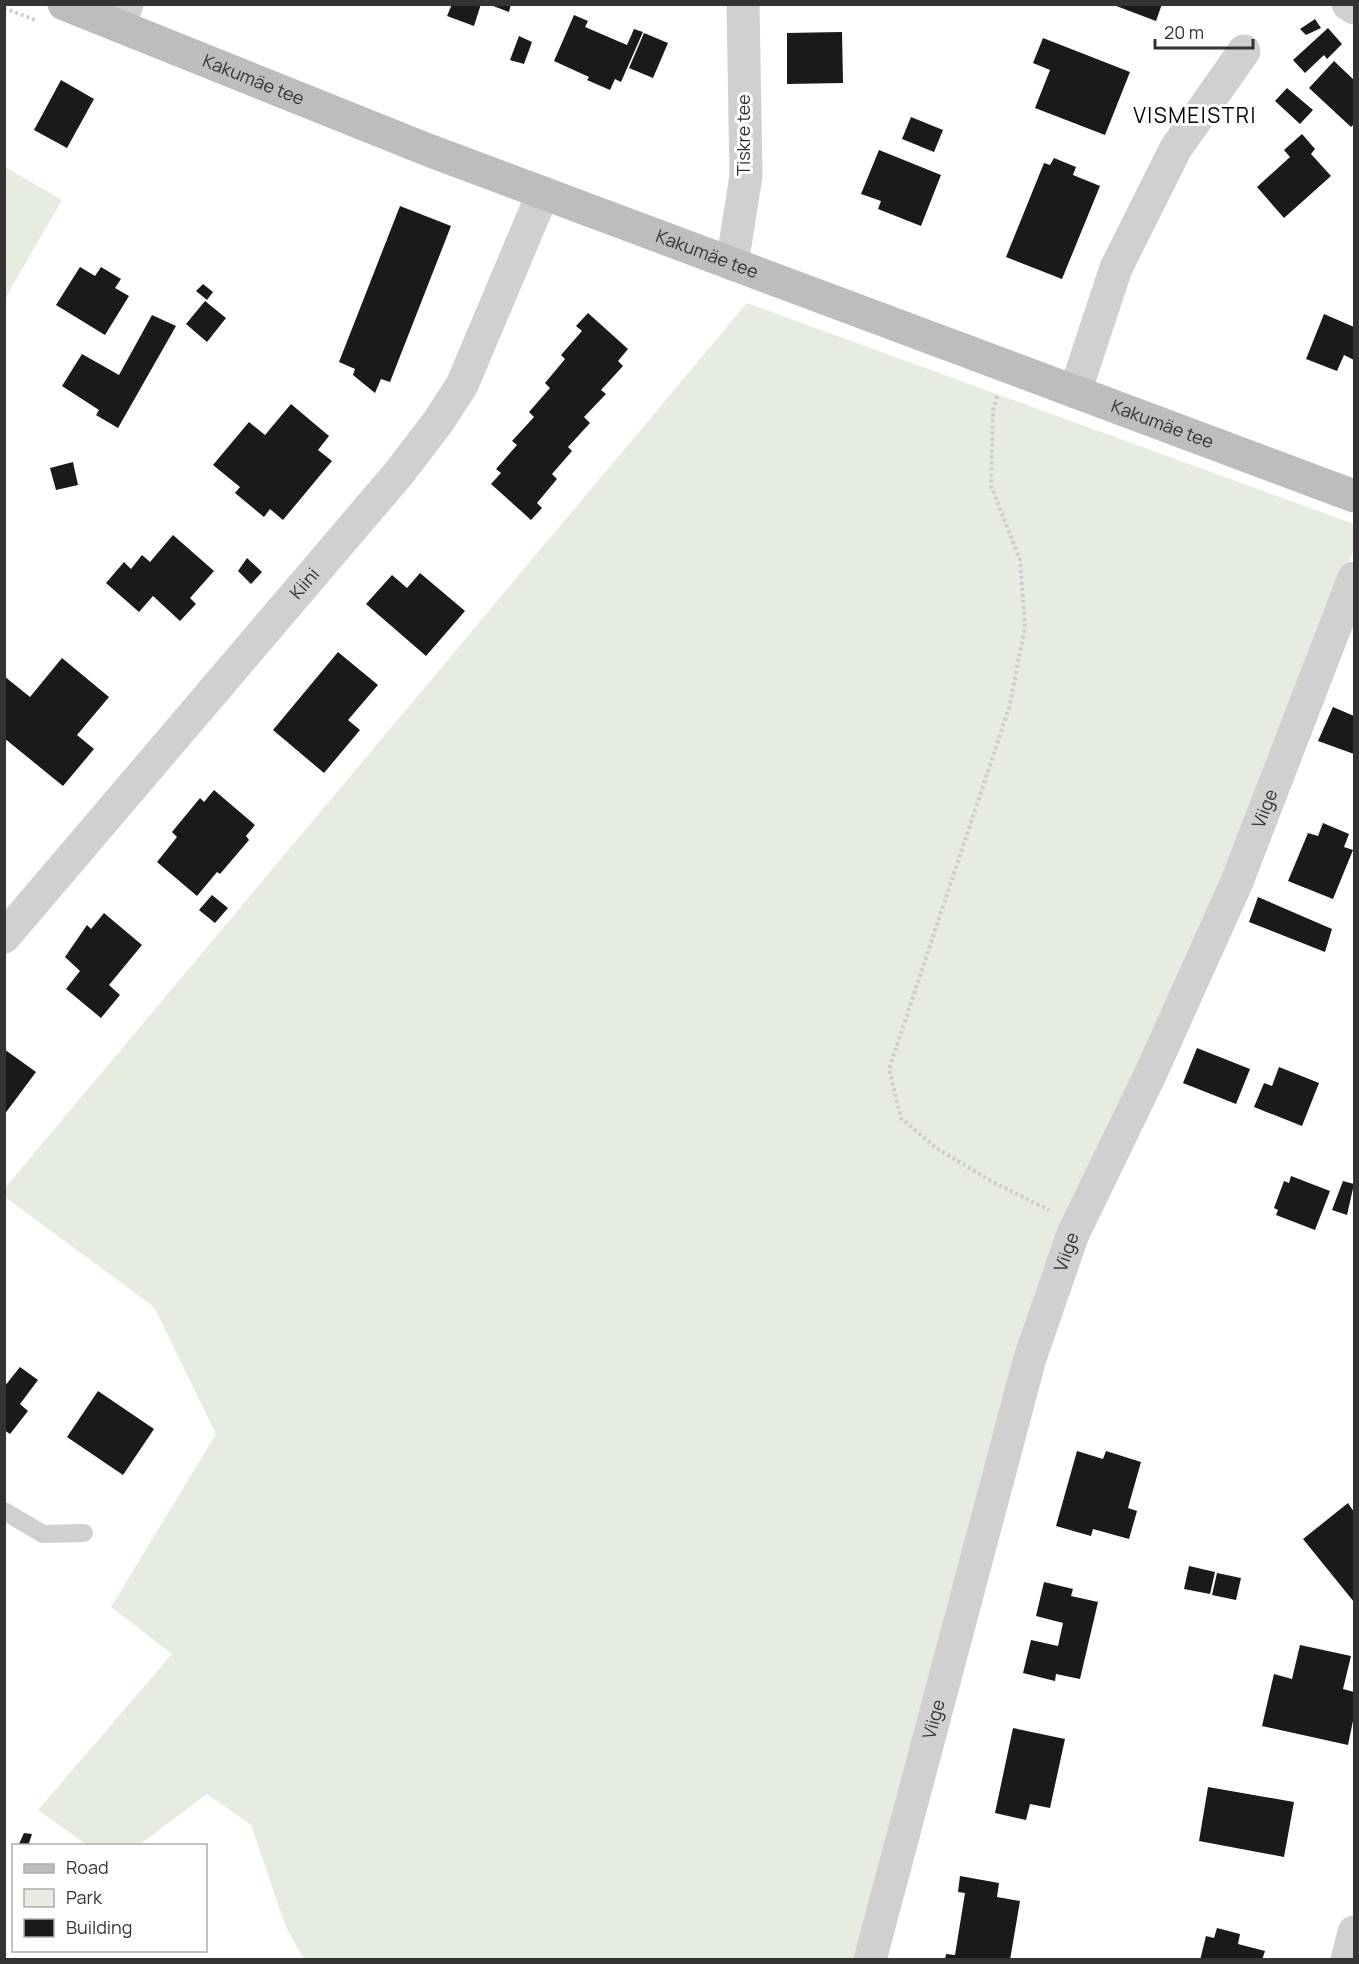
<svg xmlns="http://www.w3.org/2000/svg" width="1359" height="1964" font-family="Manrope,sans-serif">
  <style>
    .green { fill: #e6ecdf }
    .building { fill: #1a1a1a }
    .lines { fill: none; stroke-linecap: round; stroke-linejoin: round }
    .path { stroke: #cdcdcd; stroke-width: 4; stroke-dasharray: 3 3; stroke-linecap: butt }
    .lane { stroke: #d0d0d0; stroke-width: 18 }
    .street { stroke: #d0d0d0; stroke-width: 33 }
    .secondary { stroke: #bdbdbd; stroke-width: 33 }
    .labels { text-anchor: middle; stroke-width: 6; stroke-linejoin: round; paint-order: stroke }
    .street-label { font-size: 18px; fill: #333; stroke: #fff }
    .quarter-label { font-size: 21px; letter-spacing: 1.5px; fill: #000; stroke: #fff }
  </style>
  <rect width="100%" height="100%" fill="#fff"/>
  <path class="green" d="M5,167L62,200L5,299L4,168Z
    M747,303L1354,524V549L1250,827L1107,1137L859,1959H304L286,1927L251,1825L207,1794L139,1845H87L38,1810L172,1654L111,1607L216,1434L154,1307L5,1197V1188Z"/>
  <path class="building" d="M452,4H481L474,26L447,16Z
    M488,4H511L509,12Z
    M1111,4H1162L1156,21Z
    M574,15L588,21L585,27L627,45L634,29L643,32L621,82L615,79L610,90L587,80L589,77L554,61Z
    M1315,19L1321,28L1306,35L1300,29Z
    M1328,28L1342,44L1327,59L1324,55L1305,73L1293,60Z
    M842,32L843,83L787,84V33Z
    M644,33L668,43L653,78L629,68Z
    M519,36L532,42L524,64L510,60Z
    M1043,38L1130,72L1105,135L1035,108L1050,70L1033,63Z
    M1334,61L1354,80V124L1351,127L1309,88Z
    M61,80L94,99L67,148L34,130Z
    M1287,88L1313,110L1300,124L1275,101Z
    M911,117L943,130L934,152L902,139Z
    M1302,134L1315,149L1311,154L1331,176L1284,218L1257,187L1290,157L1284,150Z
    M879,150L941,175L921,226L878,209L881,201L861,194Z
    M1054,158L1076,167L1073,175L1100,186L1062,279L1006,257L1044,163L1050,165Z
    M400,206L451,226L390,382L381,379L375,393L353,375L355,369L339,362Z
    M80,267L95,276L101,267L121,279L115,288L129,296L105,335L56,305Z
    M203,284L213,292L207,300L196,291Z
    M205,301L226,318L207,342L186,324Z
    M588,313L628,349L618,361L623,366L601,390L606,394L584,417L590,423L568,447L572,451L552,474L557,479L537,503L542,508L531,520L491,484L501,473L496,469L517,445L512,441L534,417L529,412L550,388L545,383L565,359L561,355L582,331L576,326Z
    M1324,314L1354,327V360L1344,355L1337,371L1306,359Z
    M152,315L176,326L118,428L96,415L99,410L62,386L82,354L119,375Z
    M291,404L329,436L318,450L332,461L283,520L270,509L264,517L235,493L240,487L213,465L249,422L265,435Z
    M73,462L78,485L56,490L50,468Z
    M173,535L214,571L190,598L196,604L180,621L153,596L139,612L106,583L124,562L131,569L142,555L150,562Z
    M247,558L262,572L251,584L238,571Z
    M420,573L465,611L426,656L366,604L392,575L407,588Z
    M338,652L378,685L348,720L360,730L324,773L273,730Z
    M62,658L109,697L77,735L94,749L63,786L4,738V676L30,697Z
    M1333,707L1354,716V754L1318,741Z
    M214,790L255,825L246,836L249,840L220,874L217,872L197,896L157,862L177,837L172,832L200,798L204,802Z
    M1323,823L1349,834L1344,847L1353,850L1333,899L1288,881L1308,833L1318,836Z
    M212,895L228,908L215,923L199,910Z
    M1258,897L1332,929L1325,952L1249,922Z
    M104,913L142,945L109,985L120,995L101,1018L66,989L80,971L65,957L87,925L91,929Z
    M1197,1048L1250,1069L1236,1104L1183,1083Z
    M4,1049L36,1072L4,1115Z
    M1279,1067L1319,1083L1302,1126L1254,1107L1264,1083L1272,1086Z
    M1291,1176L1330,1191L1315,1230L1276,1215L1278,1210L1274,1208L1284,1181L1289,1183Z
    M1343,1181L1354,1184L1347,1215L1332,1210Z
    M20,1367L38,1380L20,1404L28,1411L10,1434L4,1430V1387Z
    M98,1391L154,1429L123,1475L67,1437Z
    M1077,1451L1103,1459L1106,1451L1141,1462L1128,1508L1137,1511L1129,1539L1093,1529L1091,1536L1056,1526Z
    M1348,1503L1354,1512V1602L1303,1539Z
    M1189,1566L1215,1572L1210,1594L1184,1589Z
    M1217,1573L1241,1578L1236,1600L1212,1595Z
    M1044,1582L1073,1589L1071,1596L1098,1602L1080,1679L1056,1674L1055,1681L1023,1673L1031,1640L1058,1646L1063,1623L1036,1616Z
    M1300,1645L1351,1656L1343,1689L1354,1692V1716L1348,1745L1262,1726L1274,1674L1292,1679Z
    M1013,1728L1065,1739L1050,1808L1030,1804L1026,1820L995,1813Z
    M1208,1787L1294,1802L1284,1857L1199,1841Z
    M24,1833L32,1834L28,1846H18Z
    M960,1876L999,1883L997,1897L1020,1901L1010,1960H945L946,1954L955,1955L965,1893L958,1892Z
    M1217,1928L1240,1934L1238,1944L1265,1951L1262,1960H1200L1206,1936L1214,1938Z"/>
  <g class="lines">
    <path class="path" d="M4,8L35,20
      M997,396L993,411L991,486L1020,560L1025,627L1009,708L889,1069L901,1118L936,1148L991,1181L1049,1210"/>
    <path class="lane" d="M4,1511L43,1534L84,1533"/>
    <g class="street">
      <path d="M1348,4L1354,8"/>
      <path d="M119,26L127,4"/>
      <path d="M732,264L746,176L743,4"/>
      <path d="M1075,392L1116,268L1176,148L1244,51"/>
      <path id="s1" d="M4,937L399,473L438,422L462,385L543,193"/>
      <path id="s2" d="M870,1960L1030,1358L1073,1234L1150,1075L1236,884L1354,578"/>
      <path d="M1347,1960L1354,1932"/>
    </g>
    <path class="secondary" id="s3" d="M64,4L428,150L1354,496"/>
  </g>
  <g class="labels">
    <g class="street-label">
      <text dy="6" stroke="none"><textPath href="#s3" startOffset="204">Kakumäe tee</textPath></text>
      <text transform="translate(744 135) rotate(-90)" y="6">Tiskre tee</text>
      <text dy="6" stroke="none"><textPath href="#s3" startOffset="690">Kakumäe tee</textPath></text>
      <text dy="6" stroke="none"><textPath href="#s3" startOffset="1176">Kakumäe tee</textPath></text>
      <text dy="6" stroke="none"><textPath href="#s1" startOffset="464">Kiini</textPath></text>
      <text dy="6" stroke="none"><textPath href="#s2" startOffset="1221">Viige</textPath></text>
      <text dy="6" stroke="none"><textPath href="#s2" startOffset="735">Viige</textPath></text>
      <text dy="6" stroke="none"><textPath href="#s2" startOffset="249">Viige</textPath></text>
    </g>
    <g class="quarter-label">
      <text x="1195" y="123">VISMEISTRI</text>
    </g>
  </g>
  <rect width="1359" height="1964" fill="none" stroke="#333333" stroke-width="12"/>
  <rect x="12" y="1844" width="195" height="108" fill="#ffffff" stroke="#adadad" stroke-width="1.5"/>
  <rect x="24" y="1864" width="30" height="9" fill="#bdbdbd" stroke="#adadad" stroke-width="1.5"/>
  <text x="66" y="1874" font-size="18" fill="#333333">Road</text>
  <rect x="24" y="1889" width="30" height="18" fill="#e6ecdf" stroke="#adadad" stroke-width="1.5"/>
  <text x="66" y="1904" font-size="18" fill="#333333">Park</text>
  <rect x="24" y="1919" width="30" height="18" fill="#1a1a1a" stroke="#adadad" stroke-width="1.5"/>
  <text x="66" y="1934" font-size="18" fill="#333333">Building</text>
  <path d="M1155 39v9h98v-9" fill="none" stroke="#333333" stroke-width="3"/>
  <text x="1164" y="39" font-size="18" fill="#333333" stroke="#ffffff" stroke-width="4.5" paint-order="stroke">20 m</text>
</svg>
